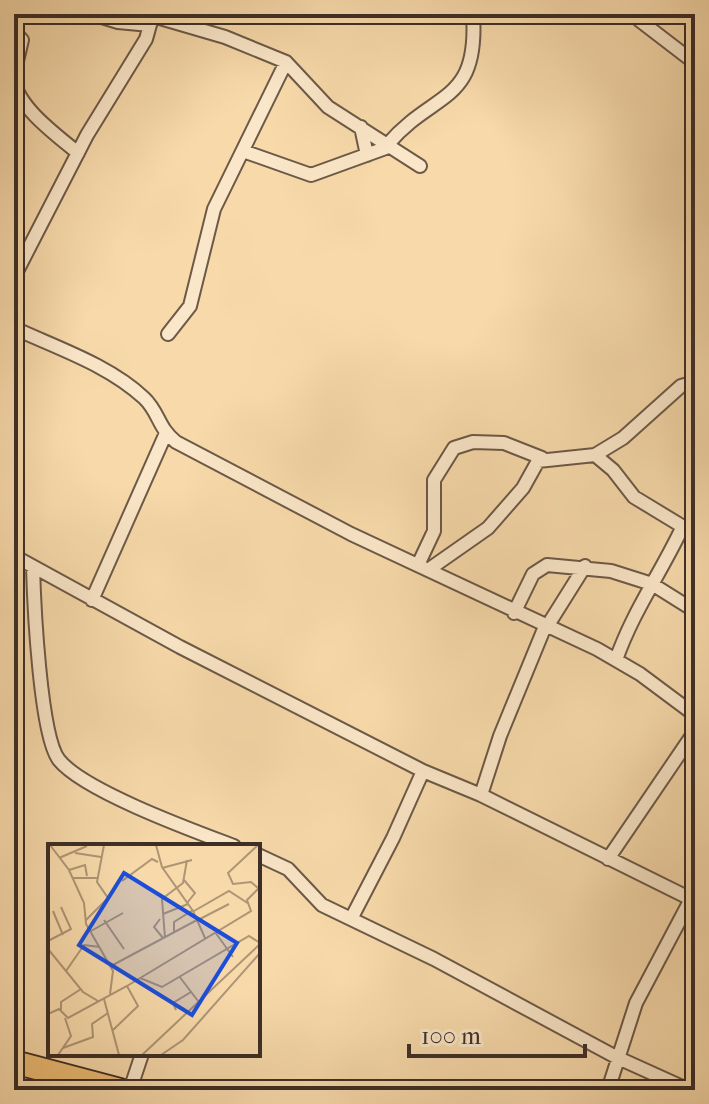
<svg xmlns="http://www.w3.org/2000/svg" width="709" height="1104" font-family="'IM FELL French Canon',serif">
  <style>
    .lines { fill: none; stroke-linecap: round; stroke-linejoin: round }
    .street-casing { stroke: #6c5947; stroke-width: 16 }
    .highway-casing { stroke: #3d2e26; stroke-width: 26 }
    .street { stroke: #fae6c8; stroke-width: 12 }
    .highway { stroke: #ecbc75; stroke-width: 22 }
    .inset-road { fill: none; stroke: #ad9575; stroke-width: 2 }
    .view { fill: #1d4ed8; fill-opacity: 0.15; stroke: #1d4ed8; stroke-width: 4 }
    .inset-edge { fill: none; stroke: #3d2e26; stroke-width: 4 }
  </style>
  <rect width="100%" height="100%" fill="#f7d9aa"/>
  <filter id="stains"><feTurbulence type="fractalNoise" baseFrequency=".0025" numOctaves="4"/><feColorMatrix values="0 0 0 0 .2 0 0 0 0 .09 0 0 0 0 .02 0 0 0 .5 -.17"/></filter>
  <radialGradient id="worn" r=".72"><stop offset=".6" stop-color="#630" stop-opacity="0"/><stop offset="1" stop-color="#630" stop-opacity=".3"/></radialGradient>
  <g class="lines">
    <defs>
      <path id="street" d="M92,14L118,22L150,25
        M153,16L225,37L286,62L328,107L420,166
        M639,20L695,63
        M14,31L22,40L14,74
        M14,80C18,108 58,136 78,153
        M361,127L367,155
        M388,144C434,90 479,105 473,14
        M243,151L311,175L391,146
        M14,277L87,135L146,39L153,14
        M14,328C57,348 109,365 144,398C159,412 158,428 176,442L351,534L597,649L640,674L695,715
        M168,334L190,306L214,209L286,62
        M595,455L613,470L634,497L695,534
        M14,556L180,647L423,771L481,795L695,901
        M418,565L434,531V480L454,448L473,442L504,443L542,458
        M33,567C34,603 40,736 59,760C84,791 194,831 234,846
        M428,570L488,528L523,488L538,461L595,455L623,438L681,386L695,382
        M92,600L166,433
        M514,613L533,574L547,565L611,571L652,584L695,611
        M548,625L585,566
        M616,660C633,611 661,573 683,526
        M481,795L500,736L546,624
        M258,855L288,869L322,905L434,959L616,1057L689,1090
        M608,859L695,731
        M351,919L393,838L423,771
        M130,1090L142,1054
        M608,1090L636,1003L691,899"/>
      <path id="highway" d="M14,1062L120,1090"/>
    </defs>
    <use href="#street" class="street-casing"/>
    <use href="#highway" class="highway-casing"/>
    <use href="#street" class="street"/>
    <use href="#highway" class="highway"/>
  </g>
  <g transform="translate(48 844)">
    <rect width="212" height="212" fill="#f7d9aa"/>
    <path class="inset-road" d="M2,1L21,26L36,59L38,80L65,127L62,150M108,1L114,23L145,67L157,94M210,1L180,29L185,40L203,38L210,44M27,9L53,13M11,14L39,2M114,24L144,16M21,26L37,21L39,32M24,34H49M136,36L147,49L139,59M74,37L104,15L110,18M5,67L15,91M146,67L181,47L201,60M115,70L140,60M112,75L106,83L115,94M38,76L60,54L49,38L56,1M56,76L76,105M150,76L181,60M43,87L75,69M126,88V78L145,66M167,88L185,113M117,94L114,55L135,39L139,16M0,97L23,85L13,63M0,105L35,148L50,157M63,122L149,76M18,127L36,101L52,103M131,132L150,157M92,134L114,143L201,92L212,99M56,155L71,211M13,166V158L33,145M128,166L125,159L143,148M0,170L11,165L20,174L79,142L203,67L199,56L212,43M65,186L90,162L79,142M15,204L45,193L44,180L60,169M10,211L23,192L17,174M94,211L212,100M113,211L135,196L212,109"/>
    <path class="view" d="M76,29L189,99L144,171L31,101Z"/>
    <rect width="212" height="212" class="inset-edge"/>
  </g>
  <rect width="709" height="1104" fill="none" stroke="#f7d9aa" stroke-width="48"/>
  <rect x="16" y="16" width="677" height="1072" fill="none" stroke="#3d2e26" stroke-width="4"/>
  <rect x="24" y="24" width="661" height="1056" fill="none" stroke="#3d2e26" stroke-width="2"/>
  <path d="M409 1044v12h176v-12" fill="none" stroke="#3d2e26" stroke-width="4"/>
  <text x="421" y="1044" font-size="24" fill="#3d2e26" stroke="#fae6c8" stroke-width="6" paint-order="stroke">100 m</text>
  <rect width="100%" height="100%" filter="url(#stains)"/>
  <rect width="100%" height="100%" fill="url(#worn)"/>
</svg>
